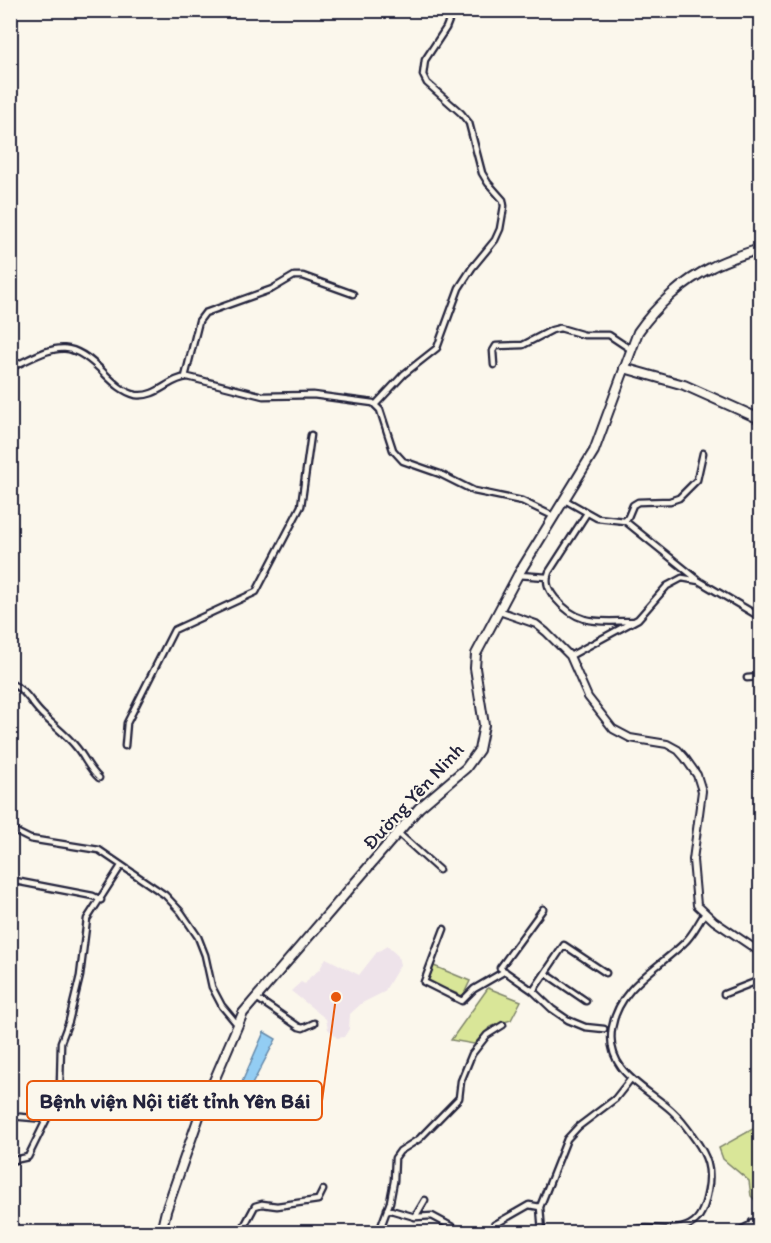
<svg xmlns="http://www.w3.org/2000/svg" width="771" height="1243" font-family="Itim,sans-serif">
  <style>
    .built { fill: #eee3ea }
    .green { fill: #d9e698; stroke: #7e846a; stroke-width: 1.5 }
    .water { fill: #93cdf3; stroke: #6689a9; stroke-width: 1.5 }
    .lines { fill: none; stroke-linecap: round; stroke-linejoin: round }
    .minor-casing { stroke: #22223b; stroke-width: 9 }
    .tertiary-casing { stroke: #22223b; stroke-width: 10 }
    .primary-casing { stroke: #22223b; stroke-width: 12 }
    .minor { stroke: #fbf7ec; stroke-width: 4.5 }
    .tertiary { stroke: #fbf7ec; stroke-width: 6 }
    .primary { stroke: #fbf7ec; stroke-width: 8 }
    .labels { text-anchor: middle; stroke-width: 4.5; stroke-linejoin: round; paint-order: stroke }
    .street-label { font-size: 20px; fill: #22223b; stroke: #fbf7ec }
    .leader { fill: none; stroke: #e8590c; stroke-width: 2 }
    .callout-dot { fill: #e8590c; stroke: #fbf7ec; stroke-width: 2 }
    .callout { fill: #fbf7ec; stroke: #e8590c; stroke-width: 2 }
    .callout-label { font-size: 21px; text-anchor: middle; font-weight: bold; fill: #22223b }
  </style>
  <rect width="100%" height="100%" fill="#fbf7ec"/>
  <filter id="ink" filterUnits="userSpaceOnUse"><feTurbulence type="fractalNoise" baseFrequency=".0167" numOctaves="2"/><feDisplacementMap in="SourceGraphic" scale="12" xChannelSelector="R" yChannelSelector="G"/><feConvolveMatrix kernelMatrix="1 2 1 2 8 2 1 2 1" color-interpolation-filters="sRGB"/></filter>
  <g filter="url(#ink)">
    <path class="built" d="M387,946L398,956L400,965L384,992L362,1003L350,1014L349,1029L344,1037L337,1038L328,1029L326,1019L291,991L301,982L305,984L310,977L319,970L326,958L359,975L377,952Z"/>
    <path class="green" d="M434,966L470,981L463,996L427,982Z
      M488,988L521,1001L511,1020L490,1027L474,1044L451,1040Z
      M760,1125V1205L751,1196L749,1181L723,1159L719,1148Z"/>
    <path class="water" d="M264,1032L276,1039L249,1090L239,1089Z"/>
    <g class="lines">
      <defs>
        <path id="minor" d="M494,365L493,351L496,346L523,345L552,330L560,328L584,335H609L630,349
          M10,368C54,348 67,334 105,374C114,383 123,392 136,395C157,398 169,378 188,377L263,396L313,395L373,403L380,410L393,450L403,461L440,474L474,491L522,501L553,516
          M185,377L199,321L205,313L272,289L294,276H303L353,294
          M376,404L404,374L437,348L459,288L472,268L495,240L500,229L504,206L503,200L488,183L482,173L469,123L461,113L427,83L423,75L425,60L446,28L453,10
          M565,500L597,518L625,521L628,517L633,505L638,502L670,501L679,498L697,480L703,453
          M587,513L549,572C545,582 548,589 555,598C579,627 599,621 634,621
          M625,521L697,579
          M518,575L547,577
          M570,656L638,619L667,586L682,578L699,581L760,617
          M747,678L760,677
          M10,683C28,691 30,703 43,715C54,726 67,735 77,748C85,758 89,769 99,778
          M125,746L127,723L174,630L256,592L301,506L311,435
          M10,829L30,839L99,850L165,895L181,912L198,937L205,955L212,987L222,1006L237,1024
          M398,833L439,870
          M10,880L93,896L101,900
          M543,909L500,968L533,991L552,1009L568,1020L585,1027L604,1029
          M444,929L424,982L462,1001L474,989L505,971
          M545,973L586,1001
          M533,991L564,945L606,973
          M724,994L760,980
          M255,997L299,1027L303,1028L314,1023
          M10,1116L45,1119
          M10,1161L28,1157L55,1102L60,1085L61,1042L69,1021L80,976L87,919L121,866
          M387,1209L415,1217L432,1216L458,1230
          M415,1217L425,1200
          M494,1225L529,1205L540,1207
          M241,1232L255,1206L262,1204L277,1206L318,1200L323,1190
          M379,1232L390,1202L394,1181L395,1158L400,1151L419,1139L459,1098L461,1081L472,1054L487,1035L503,1025
          M542,1232L540,1207L567,1139L578,1127L615,1099L630,1080
          M628,1232C648,1222 675,1237 694,1222C703,1215 706,1201 708,1190C712,1169 707,1156 695,1139C688,1129 681,1119 672,1111C646,1087 605,1072 612,1028C619,987 657,969 684,943C693,935 698,923 705,913
          M737,1232L752,1224V1222"/>
        <path id="tertiary" d="M499,611L536,624L546,632L570,656L588,697L613,729L630,738L667,744L678,750L685,758L697,775L702,791L693,860L697,905L714,921L760,952"/>
        <path id="primary" d="M624,368L684,385L760,419
          M161,1232L166,1211L201,1111L243,1013L419,808L466,768L479,750L484,725L475,668L476,654L518,575L594,451L638,332C656,306 683,281 712,267C727,259 744,254 760,249"/>
      </defs>
      <use href="#minor" class="minor-casing"/>
      <use href="#tertiary" class="tertiary-casing"/>
      <use href="#primary" class="primary-casing"/>
      <use href="#minor" class="minor"/>
      <use href="#tertiary" class="tertiary"/>
      <use href="#primary" class="primary"/>
    </g>
  </g>
  <g class="labels">
    <g class="street-label">
      <text transform="translate(413 796) rotate(-47)" y="7">Đường Yên Ninh</text>
    </g>
  </g>
  <path class="leader" d="M336 997L322 1101"/>
  <circle class="callout-dot" cx="336" cy="997" r="6"/>
  <rect class="callout" x="27" y="1081" width="295" height="39" rx="6"/>
  <g class="callout-label">
    <text x="175" y="1108">Bệnh viện Nội tiết tỉnh Yên Bái</text>
  </g>
  <rect width="771" height="1243" fill="none" stroke="#fbf7ec" stroke-width="36"/>
  <rect x="18" y="18" width="735" height="1207" fill="none" stroke="#22223b" stroke-width="2" filter="url(#ink)"/>
</svg>
